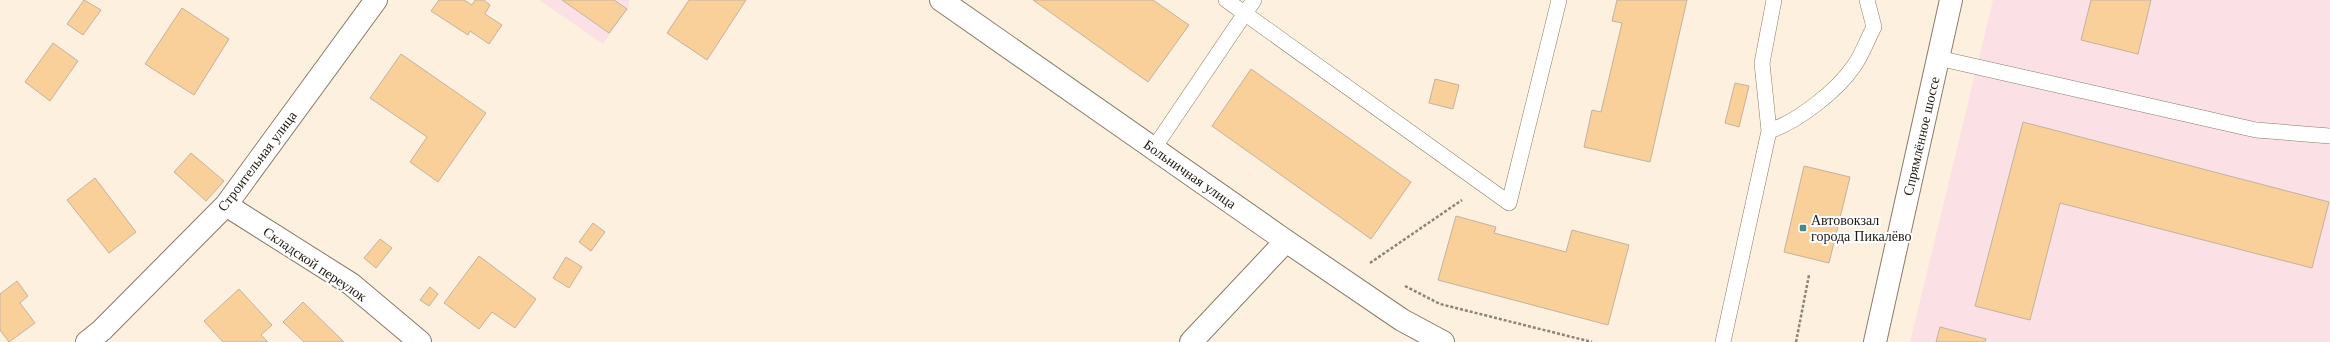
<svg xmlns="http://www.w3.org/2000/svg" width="2330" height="342" font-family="'Libre Baskerville',serif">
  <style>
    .industrial { fill: #fbe0e6 }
    .building { fill: #fad09a; stroke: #c3b29f }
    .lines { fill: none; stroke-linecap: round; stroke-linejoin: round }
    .service-casing { stroke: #8a7a68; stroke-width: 16 }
    .minor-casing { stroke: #8a7a68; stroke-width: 24 }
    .secondary-casing { stroke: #8a7a68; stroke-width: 24 }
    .path { stroke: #8d8377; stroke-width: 2.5; stroke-dasharray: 3 2; stroke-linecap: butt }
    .service { stroke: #fff; stroke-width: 15 }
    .minor { stroke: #fff; stroke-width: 22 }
    .secondary { stroke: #fff; stroke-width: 22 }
    .poi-dot { fill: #448b86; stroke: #fff; stroke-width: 1.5 }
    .labels { text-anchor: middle; stroke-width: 4; stroke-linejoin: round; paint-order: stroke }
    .street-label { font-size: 14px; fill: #1e1811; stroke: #fff }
    .poi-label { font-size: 14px; fill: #1e1811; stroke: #fff; text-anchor: start }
  </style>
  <rect width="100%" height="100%" fill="#fef0df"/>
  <path class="industrial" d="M539,0H629V7L603,44Z
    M1993,0H2330V342H1910Z"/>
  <path class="building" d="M84,0L101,10L83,35L67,24Z
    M439,0H464L472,5L475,0H484L490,5L485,14L502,25L489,44L470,31L468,35L431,11Z
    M562,0H614L627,9L609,33Z
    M689,0H746L707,60L667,33Z
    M1033,0H1153L1189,25L1148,82Z
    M1617,0H1687L1650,162L1584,147L1592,110L1601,112L1622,23L1612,21Z
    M2091,0H2151L2138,54L2081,40Z
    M182,8L229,39L194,95L145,64Z
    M53,43L78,61L50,101L25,82Z
    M401,54L486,113L438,182L410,162L427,137L370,98Z
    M1251,69L1411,182L1371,239L1212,126Z
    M1435,79L1459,85L1453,109L1429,103Z
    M1735,83L1749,86L1739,127L1725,123Z
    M2023,122L2329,202L2312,268L2060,203L2030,320L1975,306Z
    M191,153L224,181L206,201L174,172Z
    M1804,166L1850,177L1829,263L1784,252Z
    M95,178L136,232L109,253L67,200Z
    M1456,216L1496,227L1494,233L1566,252L1572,230L1629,245L1608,325L1438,280Z
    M593,223L605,232L591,251L579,242Z
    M380,239L392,248L376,268L364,258Z
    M479,256L536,299L515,328L492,312L479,329L444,303Z
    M566,257L582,267L569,288L553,278Z
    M17,281L28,296L20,303L35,323L9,342L0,330V294Z
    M430,287L438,294L429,306L420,300Z
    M239,289L272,325L261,335L268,342H223L204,321Z
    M303,302L344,342H304L283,322Z
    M1940,327L1986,339L1985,342H1936Z"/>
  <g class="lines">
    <defs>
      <path id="service" d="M1226,0L1509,203L1559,0
        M1938,58L2256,130L2330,136
        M1769,131C1797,122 1837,91 1854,66C1862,55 1867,40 1874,27L1867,0
        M1154,148L1254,0
        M1723,342L1769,131L1762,63L1774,0"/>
      <path id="minor" d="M941,0L1286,241L1402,320L1443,342
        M226,205L351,284L420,342
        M87,342L102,330L226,205L376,0
        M1191,342L1286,241"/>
      <path id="secondary" d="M1875,342L1951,0"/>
    </defs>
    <use href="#service" class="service-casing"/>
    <use href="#minor" class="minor-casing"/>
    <use href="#secondary" class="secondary-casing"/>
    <path class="path" d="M1370,263L1462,200
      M1405,286L1440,304L1592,342
      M1796,342L1809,275"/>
    <use href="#service" class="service"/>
    <use href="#minor" class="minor"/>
    <use href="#secondary" class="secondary"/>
  </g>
  <rect class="poi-dot" x="1799" y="224" width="8" height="8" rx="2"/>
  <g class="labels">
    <g class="street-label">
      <text transform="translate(1921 136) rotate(-77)" y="5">Спрямлённое шоссе</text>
      <text transform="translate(257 161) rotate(-53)" y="5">Строительная улица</text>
      <text transform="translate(1190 174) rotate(35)" y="5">Больничная улица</text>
      <text transform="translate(315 264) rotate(34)" y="5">Складской переулок</text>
    </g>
    <g class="poi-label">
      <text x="1811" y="225">Автовокзал<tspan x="1811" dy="16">города Пикалёво</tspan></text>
    </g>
  </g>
</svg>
